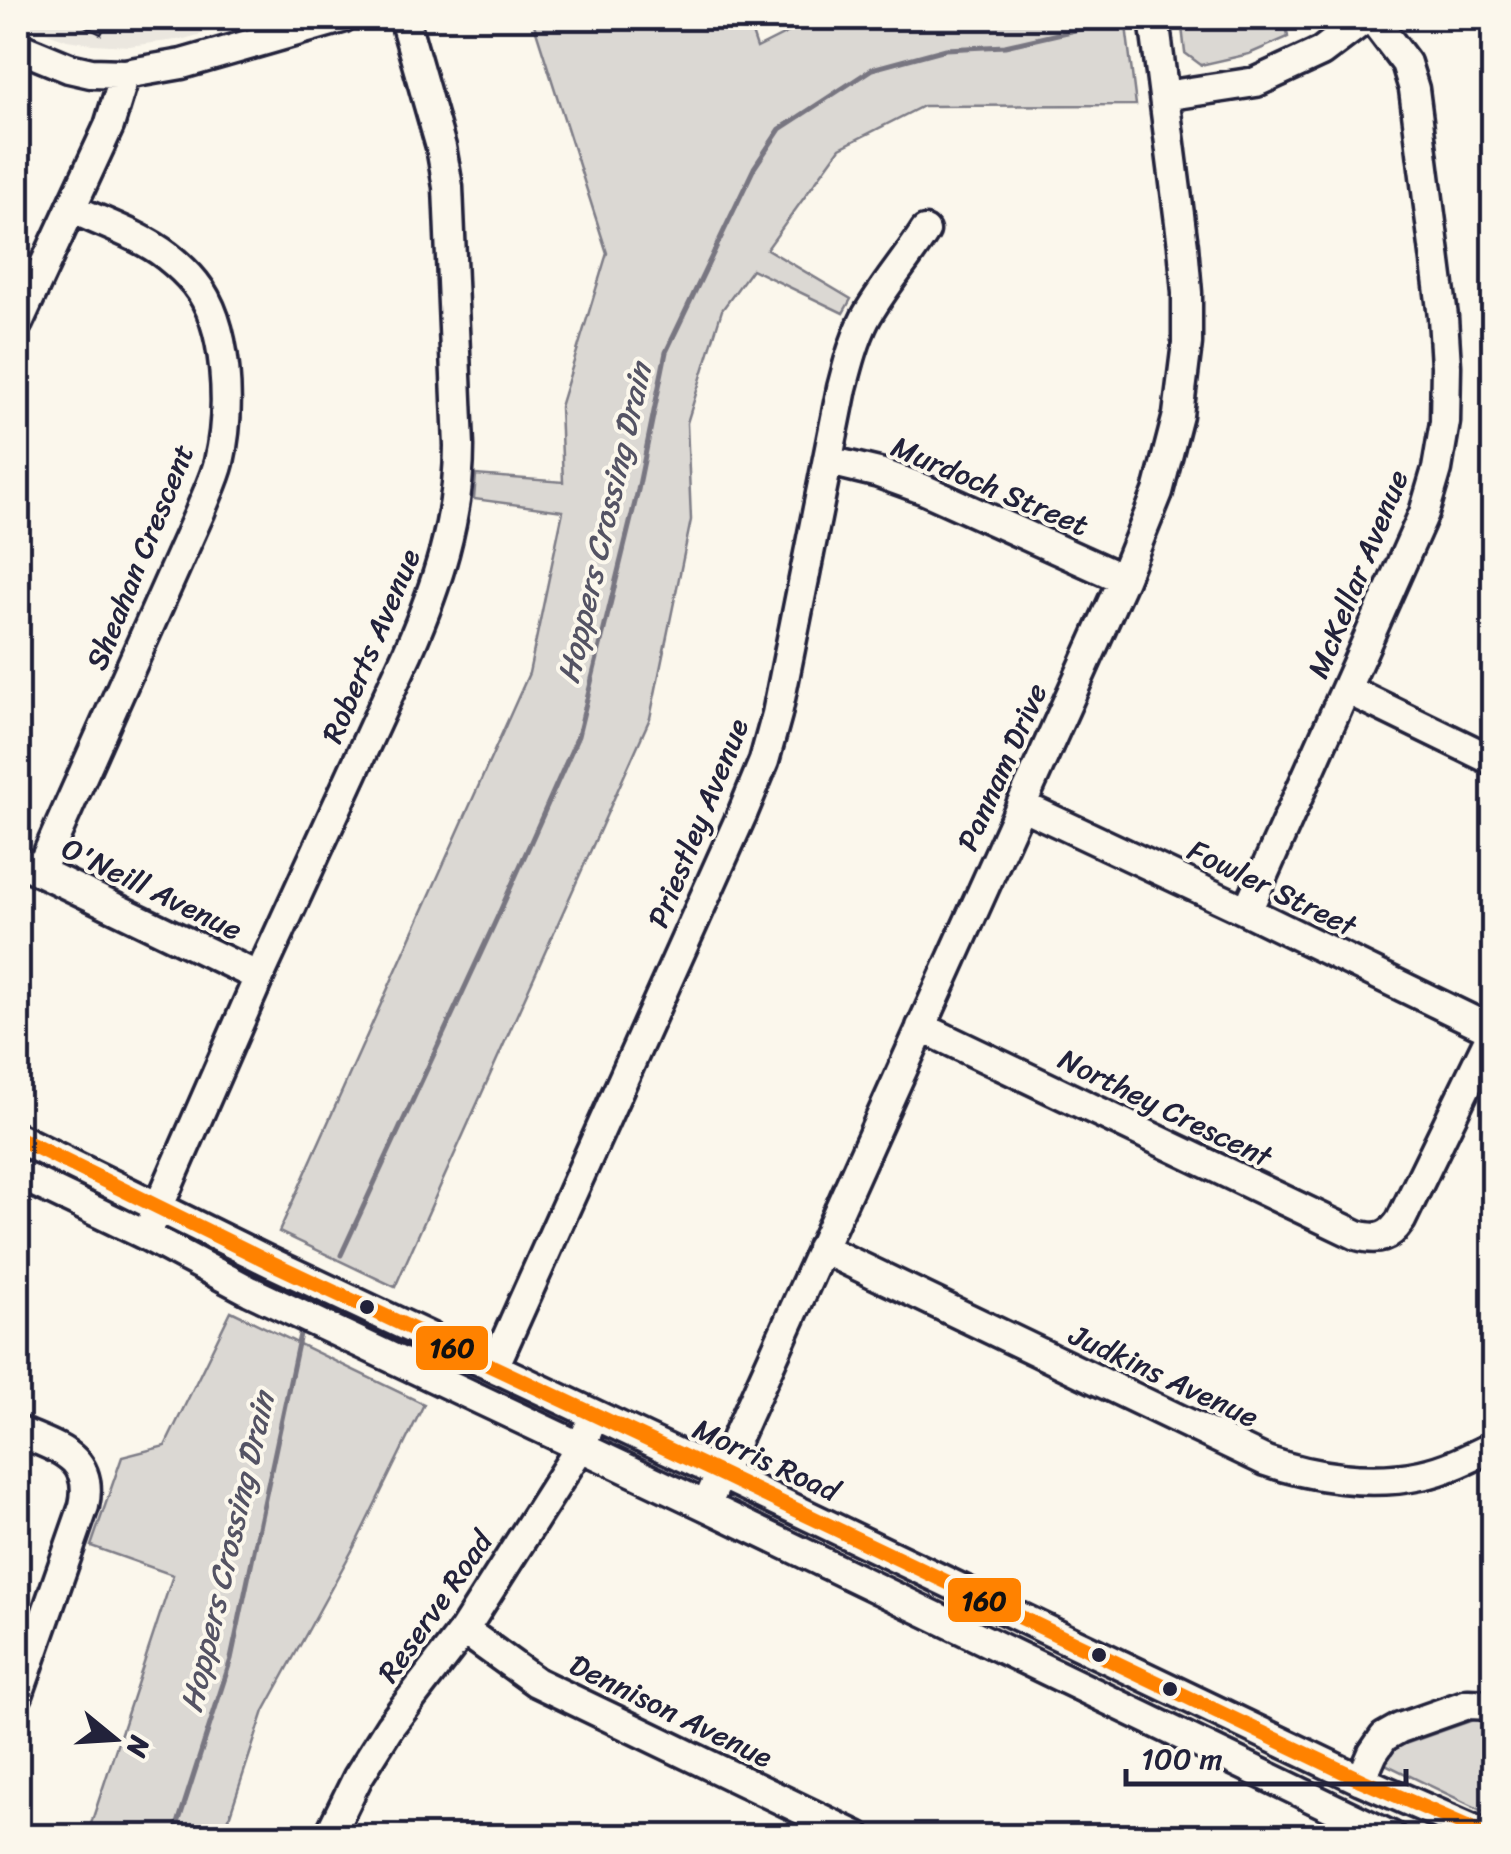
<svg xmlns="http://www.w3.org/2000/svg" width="1511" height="1854" font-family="Sriracha,sans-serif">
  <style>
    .built { fill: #ebe7df }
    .green { fill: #dbd8d3; stroke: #7e7d87; stroke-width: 2.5 }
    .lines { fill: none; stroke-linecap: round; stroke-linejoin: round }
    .stream { stroke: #787681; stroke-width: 5 }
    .building { fill: #c6c2c0; stroke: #22223b; stroke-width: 2.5 }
    .minor-casing { stroke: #22223b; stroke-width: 35 }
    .minor { stroke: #fbf7ec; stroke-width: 28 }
    .bus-1-casing { stroke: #fbf7ec; stroke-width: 22 }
    .bus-1 { stroke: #ff8200; stroke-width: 15 }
    .bus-dot { fill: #22223b; stroke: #fbf7ec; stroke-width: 4 }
    .labels { text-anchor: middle; stroke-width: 8; stroke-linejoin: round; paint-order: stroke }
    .street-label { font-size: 30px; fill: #22223b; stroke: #fbf7ec }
    .water-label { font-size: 32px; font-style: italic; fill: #545364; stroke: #fbf7ec }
    .line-badge { stroke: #fbf7ec; stroke-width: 4 }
    .pale-badge-label { font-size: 28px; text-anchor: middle; font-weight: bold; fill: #111 }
  </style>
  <rect width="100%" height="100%" fill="#fbf7ec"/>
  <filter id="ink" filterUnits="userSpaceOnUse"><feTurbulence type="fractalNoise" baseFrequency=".01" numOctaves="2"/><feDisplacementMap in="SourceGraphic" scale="20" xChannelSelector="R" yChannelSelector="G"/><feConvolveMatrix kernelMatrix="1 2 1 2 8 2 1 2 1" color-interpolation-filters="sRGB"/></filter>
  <g filter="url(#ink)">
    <path class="built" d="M22,18H259L184,39L129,46L92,44L67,40L20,23Z"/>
    <path class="green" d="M532,18H747L757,48L817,18H1125L1136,105L923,106L840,148L767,249L851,299L843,313L752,269L722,310L687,423L691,520L650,718L395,1287L279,1232L529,673L563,511L474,499L476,475L563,482L560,407L607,253Z
      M1181,18H1285L1288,37L1249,54L1201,65L1185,53Z
      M231,1311L424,1404L354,1547L264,1711L223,1836H87L173,1575L91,1546L122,1457L165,1446Z
      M1493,1713V1816L1383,1763L1385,1751Z"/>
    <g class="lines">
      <path class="stream" d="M341,1255L497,918L578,736L638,490L666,352L754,168L780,129L872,69L946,49L1005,46L1110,22
        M174,1836L231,1659L300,1334"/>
    </g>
    <path class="building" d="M79,18H109L101,34L77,22Z"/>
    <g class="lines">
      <defs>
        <path id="minor" d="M18,47L69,68L91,73L125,74L182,64L342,18
          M1164,96L1256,82L1321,52L1366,18
          M18,323L109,126L125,74
          M829,461L879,473L923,489L1123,579
          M1346,689L1494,761
          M1021,805L1247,911L1494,1031
          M18,861L259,977
          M40,871L200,512C206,496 215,479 219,462C231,411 229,325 195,283C187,273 177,264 167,256C140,235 102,223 71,208
          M1247,911L1424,513L1437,469L1445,422L1446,366L1443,317L1414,89L1406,63L1372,18
          M921,1027L1357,1235C1378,1241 1389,1238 1401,1220L1493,1031
          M18,1138L272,1263L721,1474L1361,1780L1489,1836
          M18,1174L145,1235L250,1291L706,1506L1391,1836
          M152,1222L259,977L408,652C437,585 459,520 459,446L448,187L441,147L404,18
          M821,1248L1266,1461C1313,1477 1370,1486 1421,1475C1446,1470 1470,1458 1494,1446
          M494,1367L743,812L764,761L777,714L842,388C848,365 854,341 865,319C882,288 906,261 925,231
          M18,1431C55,1448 95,1455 84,1506L18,1695
          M706,1506L1123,579L1158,492L1178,415L1187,343V293L1183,246L1154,18
          M464,1630L536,1682L857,1836
          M1361,1780L1373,1753L1384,1737L1400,1728L1468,1704L1494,1705
          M329,1836L358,1777L390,1726L464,1630L581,1446L588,1430"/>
      </defs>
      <use href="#minor" class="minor-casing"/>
      <use href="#minor" class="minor"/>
      <defs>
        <path id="bus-1" d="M18,1138L272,1263L721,1474L1361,1780L1489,1836"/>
      </defs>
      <use href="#bus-1" class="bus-1-casing"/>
      <use href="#bus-1" class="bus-1"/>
    </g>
  </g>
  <g class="bus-dot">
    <circle cx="367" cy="1307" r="9"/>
    <circle cx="1099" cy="1655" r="9"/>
    <circle cx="1170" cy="1689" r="9"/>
  </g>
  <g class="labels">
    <g class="street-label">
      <text transform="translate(990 486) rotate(23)" y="10">Murdoch Street</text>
      <text transform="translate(140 557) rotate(-68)" y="10">Sheahan Crescent</text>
      <text transform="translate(1358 574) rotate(-68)" y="10">McKellar Avenue</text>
      <text transform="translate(371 646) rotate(-67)" y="10">Roberts Avenue</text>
      <text transform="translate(1002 767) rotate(-66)" y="10">Pannam Drive</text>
      <text transform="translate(698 823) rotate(-68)" y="10">Priestley Avenue</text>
      <text transform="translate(1272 888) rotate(26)" y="10">Fowler Street</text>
      <text transform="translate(152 889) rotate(26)" y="10">O'Neill Avenue</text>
      <text transform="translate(1165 1108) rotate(26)" y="10">Northey Crescent</text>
      <text transform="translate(1164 1376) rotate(25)" y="10">Judkins Avenue</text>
      <text transform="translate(766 1460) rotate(25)" y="10">Morris Road</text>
      <text transform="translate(435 1607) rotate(-55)" y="10">Reserve Road</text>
      <text transform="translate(671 1711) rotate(26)" y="10">Dennison Avenue</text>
    </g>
    <g class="water-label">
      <text transform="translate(604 523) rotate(-77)" y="11">Hoppers Crossing Drain</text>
      <text transform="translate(227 1552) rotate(-77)" y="11">Hoppers Crossing Drain</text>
    </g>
  </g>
  <g class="line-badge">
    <rect x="414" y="1324" width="76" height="48" rx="10" fill="#ff8200"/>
    <rect x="946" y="1576" width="77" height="48" rx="10" fill="#ff8200"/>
  </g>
  <g class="pale-badge-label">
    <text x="452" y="1357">160</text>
    <text x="984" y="1610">160</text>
  </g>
  <rect width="1511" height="1854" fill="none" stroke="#fbf7ec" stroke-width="60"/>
  <rect x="30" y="30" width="1451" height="1794" fill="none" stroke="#22223b" stroke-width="4" filter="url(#ink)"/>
  <g transform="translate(115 1739) rotate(108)" stroke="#fbf7ec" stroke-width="8" paint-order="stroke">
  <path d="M0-8L18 38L0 25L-18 38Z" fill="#22223b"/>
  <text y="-15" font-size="28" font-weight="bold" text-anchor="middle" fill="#22223b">N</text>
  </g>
  <path d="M1126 1769v15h280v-15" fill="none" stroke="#22223b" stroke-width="5"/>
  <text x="1141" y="1769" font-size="30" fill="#22223b" stroke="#fbf7ec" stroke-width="8" paint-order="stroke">100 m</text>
</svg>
